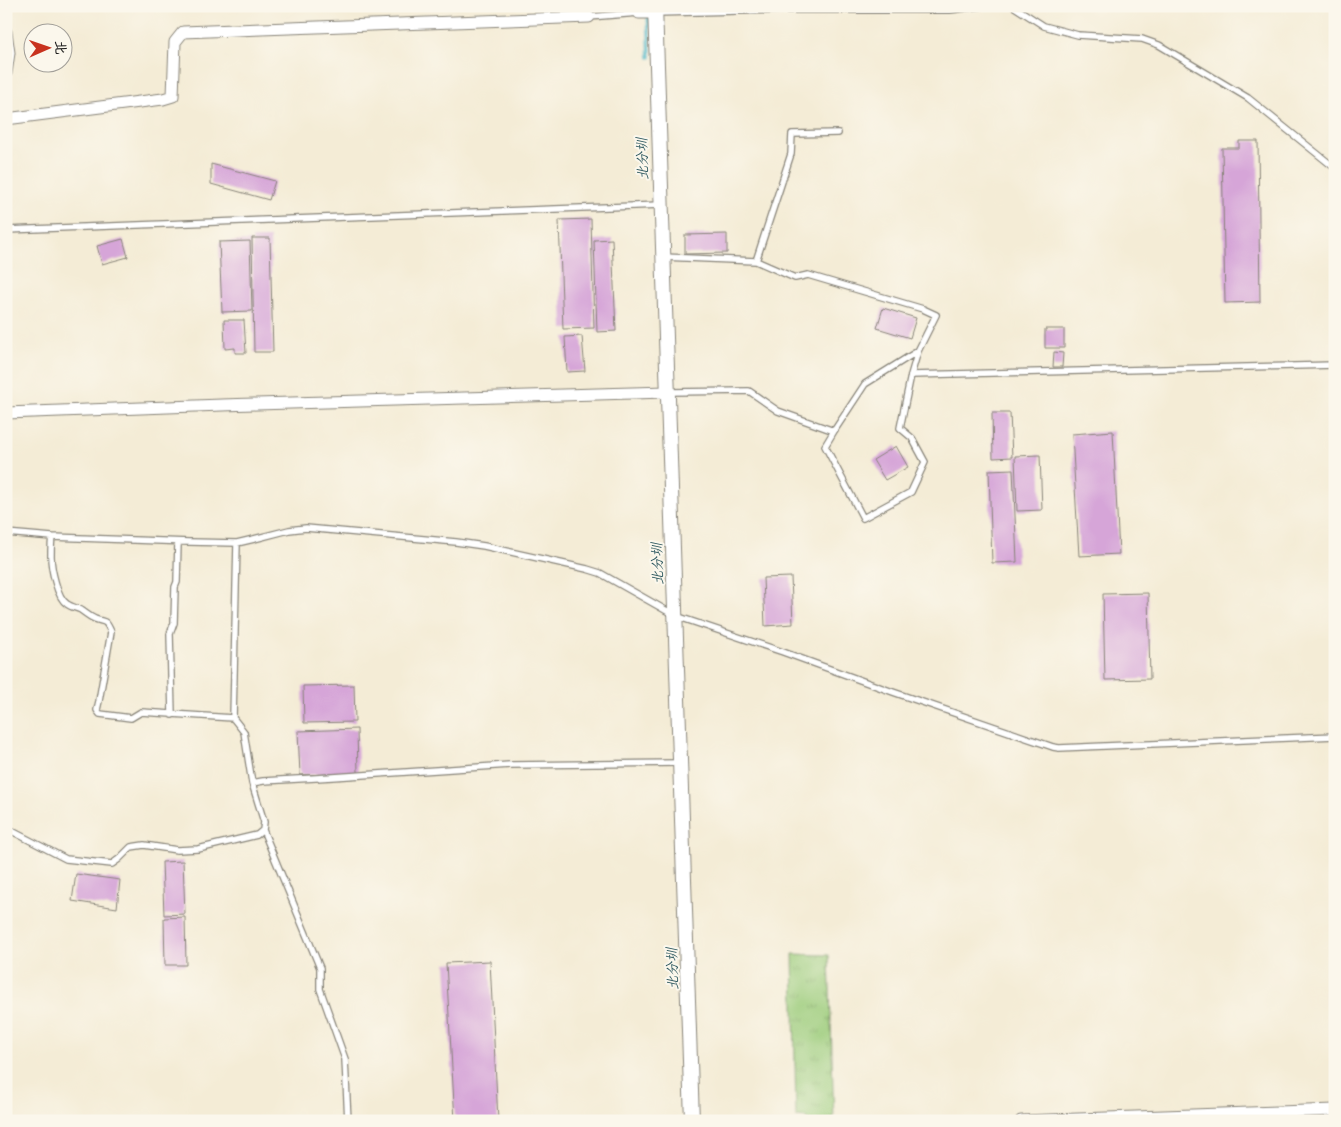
<svg xmlns="http://www.w3.org/2000/svg" width="1341" height="1127" font-family="Kalam,'LXGW WenKai TC',sans-serif">
  <style>
    .grass { fill: url(#grass-tufts); stroke: #5c744c }
    .lines { fill: none; stroke-linecap: round; stroke-linejoin: round }
    .stream { stroke: #49b5c6; stroke-width: 4 }
    .building { fill: #d6a5d8 }
    .service-casing { stroke: #888479; stroke-width: 8 }
    .minor-casing { stroke: #888479; stroke-width: 13 }
    .tertiary-casing { stroke: #888479; stroke-width: 16 }
    .service { stroke: #fff; stroke-width: 5.5 }
    .minor { stroke: #fff; stroke-width: 11 }
    .tertiary { stroke: #fff; stroke-width: 14 }
    .labels { text-anchor: middle; stroke-width: 4; stroke-linejoin: round; paint-order: stroke }
    .water-label { font-size: 14px; font-style: italic; fill: #2e5960; stroke: #fbf7ec }
  </style>
  <defs>
    <pattern id="grass-tufts" width="24" height="20" patternUnits="userSpaceOnUse" patternTransform="scale(1.25)"><rect width="24" height="20" fill="#9ccc7b"/><path d="M3 7l-1-3M5 7V3M7 7l1-3M15 17l-1-3M17 17v-4M19 17l1-3" fill="none" stroke="#86af6a"/></pattern>
  </defs>
  <rect width="100%" height="100%" fill="#fbf7ec"/>
  <filter id="ink" filterUnits="userSpaceOnUse"><feTurbulence type="fractalNoise" baseFrequency=".02" numOctaves="2"/><feDisplacementMap in="SourceGraphic" scale="10" xChannelSelector="R" yChannelSelector="G"/><feConvolveMatrix kernelMatrix="1 2 1 2 8 2 1 2 1" color-interpolation-filters="sRGB"/></filter>
  <filter id="wash" filterUnits="userSpaceOnUse"><feTurbulence type="fractalNoise" baseFrequency=".0096" numOctaves="4" result="noise"/><feDisplacementMap in="SourceGraphic" scale="20" xChannelSelector="R" yChannelSelector="G"/><feGaussianBlur stdDeviation="1.12" result="paint"/><feColorMatrix in="noise" values="0 0 0 0 0 0 0 0 0 0 0 0 0 0 0 0 0 1.4 0 .05"/><feComposite in="paint" operator="in"/></filter>
  <g filter="url(#wash)">
    <rect width="100%" height="100%" fill="#f4ecd6"/>
    <path class="grass" d="M793,954L829,955L834,1121H808L807,1118L796,1117Z"/>
    <g class="lines">
      <path class="stream" d="M648,6L650,57"/>
    </g>
    <g id="blocks">
      <path class="building" d="M1239,141H1258L1260,302L1225,303L1222,148H1239Z
        M211,164L275,181L269,200L211,184Z
        M591,219L594,328L563,329L559,220Z
        M727,234V253L685,254V235Z
        M252,238H270L273,352H254Z
        M123,239L128,257L102,264L97,246Z
        M612,239L616,331L597,332L594,240Z
        M250,241L252,311L222,312L219,242Z
        M883,308L916,318L910,338L877,328Z
        M224,320H244L246,353H235V348L225,349Z
        M1045,329H1064V348H1045Z
        M582,336L585,371L567,372L565,337Z
        M1054,352L1063,353L1062,367H1053Z
        M992,413H1010L1012,457L993,458Z
        M1113,431L1119,554L1079,556L1072,434Z
        M896,446L908,467L885,480L873,460Z
        M1040,455L1042,510L1017,511L1015,456Z
        M1013,469L1017,562L992,563L989,470Z
        M791,577L793,624L765,626L763,578Z
        M1148,593L1150,679L1105,680L1103,594Z
        M354,685L355,722L304,723L303,686Z
        M357,729L358,773L300,775L298,731Z
        M183,861L185,914L164,915L162,862Z
        M76,874L120,880L117,908L72,901Z
        M185,917L186,965H165L164,918Z
        M490,961L498,1121H455L446,963Z"/>
    </g>
  </g>
  <g filter="url(#ink)">
    <use href="#blocks" fill-opacity="0" stroke="#888479" stroke-width="1"/>
    <g class="lines">
      <defs>
        <path id="service" d="M1013,6L1044,26L1078,35L1142,39L1159,45L1248,98L1335,168
          M655,13L785,10H950L982,6
          M589,17L639,13
          M6,230L661,205
          M663,257L756,261L795,278L808,275L923,309L936,315L918,351L865,384L834,431
          M756,261L791,154L792,134L838,133
          M911,375L918,351
          M669,392L749,391L778,411L834,431L825,446L863,518L911,492L925,462L912,438L900,428L911,375L1335,365
          M6,533L52,537L189,542L237,543L254,539L289,530L306,528L456,542L484,546L587,569L600,573L676,616L783,652L893,692L1053,747L1059,748L1335,736
          M52,537C51,543 51,550 51,556C51,568 57,598 67,604C71,607 77,608 81,610C85,613 90,617 95,619C106,623 105,619 111,632L99,701L97,710L100,714L131,718L141,712L233,718
          M237,543L233,718L244,732L252,783
          M172,715L170,634L174,623L175,587L177,582L178,542
          M6,828L66,859L112,864L119,859L131,847L144,845L177,850L198,849L257,835L263,830L264,822L252,783L263,781L333,777L510,765L680,763
          M263,830L320,968V989L345,1059L348,1121"/>
        <path id="minor" d="M639,13H655
          M6,32L9,53L6,73
          M6,119L163,99L173,96L175,42L183,32L589,17
          M6,413L222,405L667,392
          M1021,1121L1335,1110"/>
        <path id="tertiary" d="M655,6L692,1121"/>
      </defs>
      <use href="#service" class="service-casing"/>
      <use href="#minor" class="minor-casing"/>
      <use href="#tertiary" class="tertiary-casing"/>
      <use href="#service" class="service"/>
      <use href="#minor" class="minor"/>
      <use href="#tertiary" class="tertiary"/>
    </g>
  </g>
  <g class="labels">
    <g class="water-label">
      <text transform="translate(642 159) rotate(-92)" y="5">北分圳</text>
      <text transform="translate(657 564) rotate(-92)" y="5">北分圳</text>
      <text transform="translate(672 969) rotate(-92)" y="5">北分圳</text>
    </g>
  </g>
  <rect width="1341" height="1127" fill="none" stroke="#fbf7ec" stroke-width="25"/>
  <g transform="translate(48 48) rotate(88)"><circle r="24" fill="#fbf7ec" stroke="#a29f99"/>
  <path d="M0-4L9 19L0 12L-9 19Z" fill="#c8321e"/>
  <text y="-8" font-size="14" font-weight="bold" text-anchor="middle" fill="#1c1c1c">北</text>
  </g>
</svg>
